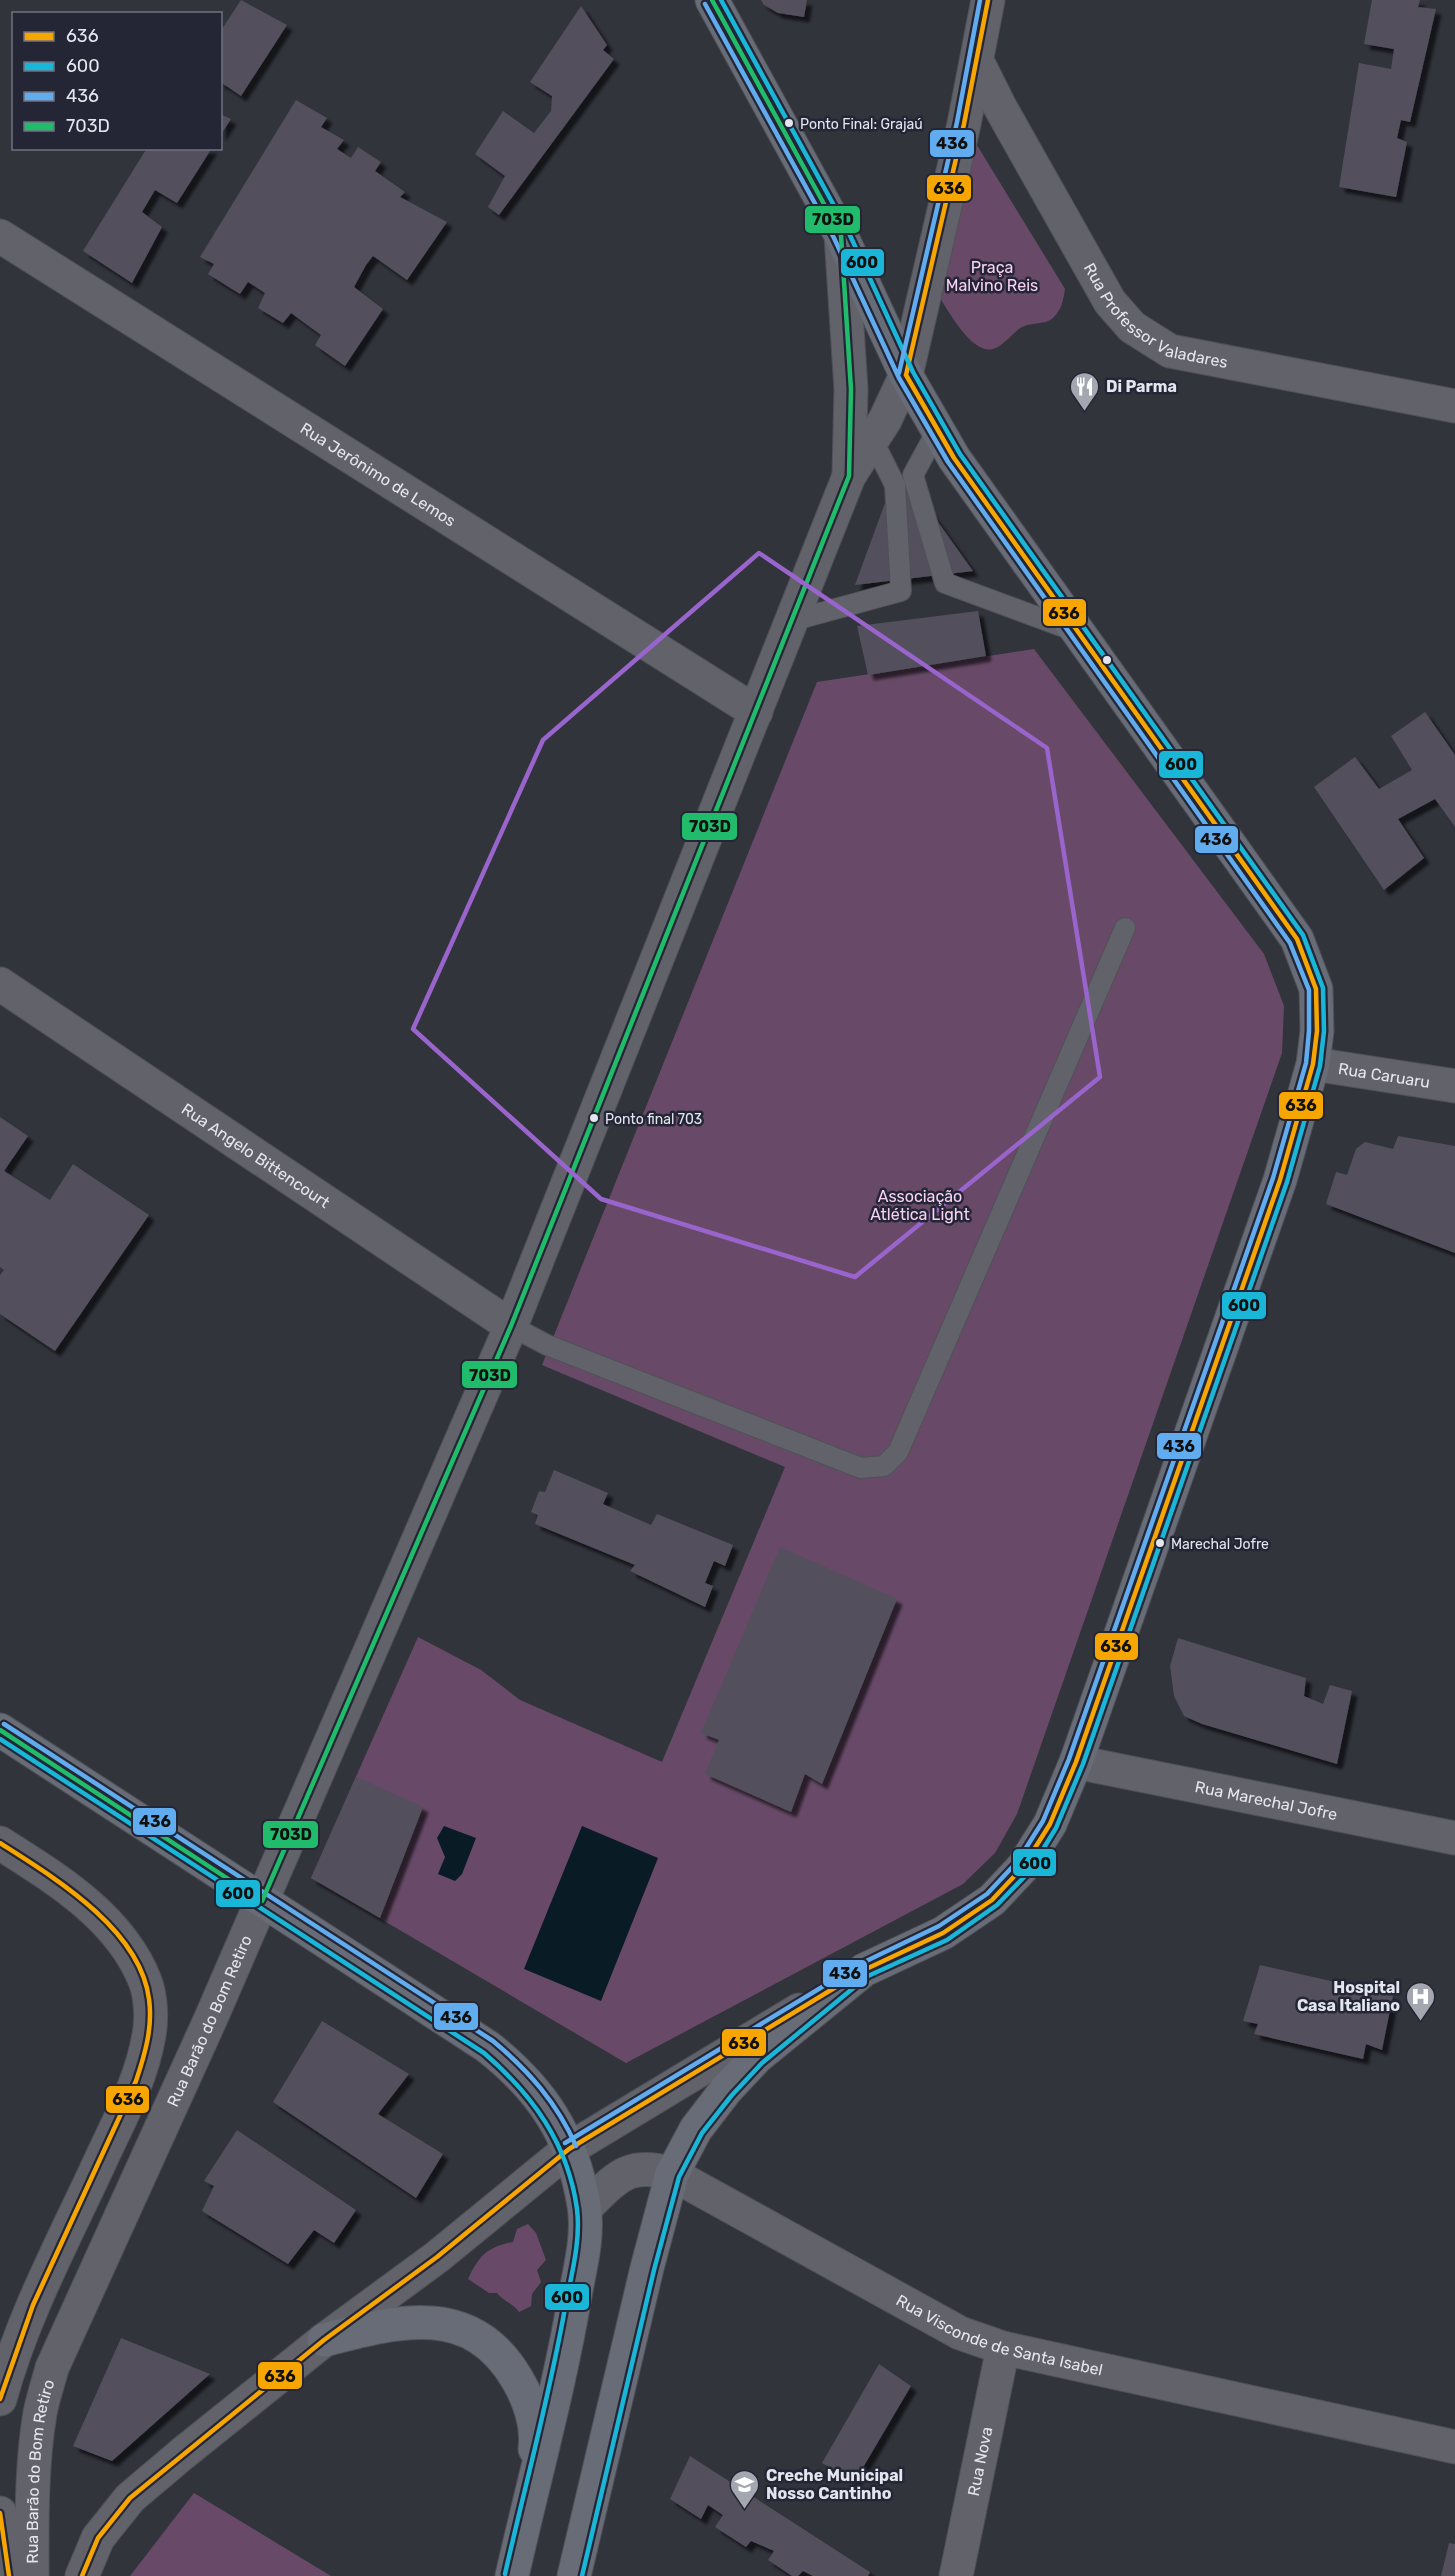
<svg xmlns="http://www.w3.org/2000/svg" width="1455" height="2576" font-family="Rubik,sans-serif">
  <style>
    .green { fill: #684a68 }
    .water { fill: #091b25 }
    .building { fill: #524f5c; filter: url(#shadow) }
    .lines { fill: none; stroke-linecap: round; stroke-linejoin: round }
    .service-casing { stroke: #4f5158; stroke-width: 22 }
    .minor-casing { stroke: #4f5158; stroke-width: 35 }
    .secondary-casing { stroke: #4f5158; stroke-width: 35 }
    .primary-casing { stroke: #4f5158; stroke-width: 35 }
    .service { stroke: #62636a; stroke-width: 20 }
    .minor { stroke: #62636a; stroke-width: 33 }
    .secondary { stroke: #62636a; stroke-width: 33 }
    .primary { stroke: #686c77; stroke-width: 33 }
    .bus-1-casing { stroke: #242635; stroke-width: 9 }
    .bus-2-casing { stroke: #242635; stroke-width: 9 }
    .bus-3-casing { stroke: #242635; stroke-width: 9 }
    .bus-4-casing { stroke: #242635; stroke-width: 9 }
    .bus-1 { stroke: #f7a600; stroke-width: 4.5 }
    .bus-2 { stroke: #1ab6d8; stroke-width: 4.5 }
    .bus-3 { stroke: #60acee; stroke-width: 4.5 }
    .bus-4 { stroke: #20bc6c; stroke-width: 4.5 }
    .marked { fill: none; stroke: #9a64cd; stroke-width: 4.5; stroke-linejoin: round }
    .bus-dot { fill: #e3e5ef; stroke: #242635; stroke-width: 2 }
    .labels { text-anchor: middle; stroke-width: 5; stroke-linejoin: round; paint-order: stroke }
    .bus-label { font-size: 14px; fill: #e3e5ef; stroke: #242635; text-anchor: start }
    .park-label { font-size: 16px; fill: #f9d1f8; stroke: #242635 }
    .street-label { font-size: 16px; fill: #e3e5ef; stroke: #242635 }
    .poi-label { font-size: 16px; font-weight: bold; fill: #e3e5ef; stroke: #242635; text-anchor: start }
    .line-badge { stroke: #242635; stroke-width: 2 }
    .pale-badge-label { font-size: 16px; text-anchor: middle; font-weight: bold; fill: #111 }
  </style>
  <defs>
    <filter id="shadow"><feDropShadow dx="5.5" dy="5.5" stdDeviation="1.5" flood-color="#0009"/></filter>
  </defs>
  <rect width="100%" height="100%" fill="#32343c"/>
  <path class="green" d="M972,137L1065,289C1063,301 1062,309 1053,318C1045,325 1032,322 1022,327C1009,334 998,357 980,347C962,338 943,302 932,285Z
    M1034,649L1264,954L1284,1006L1282,1053L1017,1814L995,1853L963,1884L626,2063L311,1878L418,1637L481,1670L520,1700L662,1762L785,1467L542,1365L817,682Z
    M528,2224L536,2233L546,2260L537,2270L541,2282L532,2294L531,2306L519,2312C513,2303 503,2301 497,2293H489L468,2279C479,2256 487,2247 513,2242L517,2229Z
    M194,2493L331,2576H130Z"/>
  <path class="water" d="M444,1826L476,1838L462,1874L455,1881L438,1874L445,1857L437,1838Z
    M582,1826L658,1858L601,2001L524,1969Z"/>
  <path class="building" d="M241,0L287,25L241,96L222,83L220,86V32Z
    M761,0H807L804,17L778,13L764,5Z
    M1372,0H1420L1418,7L1436,9L1410,122L1401,120L1397,138L1407,142L1396,197L1339,187L1359,63L1391,69L1394,49L1364,44Z
    M581,6L607,45L603,50L614,59L499,215L488,207L505,176L475,154L503,111L534,133L551,111L552,96L530,82Z
    M296,100L327,118L321,127L344,140L337,149L351,158L358,147L381,162L375,171L405,192L400,197L447,222L407,280L373,256L366,265L354,287L383,309L345,366L315,345L321,335L291,313L283,323L258,308L265,293L248,282L240,294L208,274L214,264L200,257Z
    M220,114L231,119L220,136Z
    M147,148H212L177,203L155,190L142,212L162,227L132,283L83,251Z
    M913,487L973,571L855,585L889,492Z
    M978,611L986,656L868,675L857,626Z
    M1425,712L1455,755V827L1435,799L1398,819L1424,858L1384,890L1314,787L1355,757L1379,789L1412,770L1391,736Z
    M0,1117L28,1136L4,1171L50,1200L73,1164L149,1215L55,1351L0,1314V1275L4,1270L0,1267Z
    M1398,1136L1455,1146V1253L1326,1204L1336,1172L1347,1175L1356,1149L1365,1142L1393,1149Z
    M554,1470L608,1493L603,1504L651,1525L657,1514L733,1545L725,1566L714,1561L705,1583L713,1586L705,1607L630,1571L635,1565L535,1524L538,1515L531,1512L539,1491L545,1492Z
    M780,1547L897,1599L822,1784L805,1774L791,1812L705,1774L719,1740L701,1733Z
    M1178,1638L1306,1678L1304,1696L1323,1704L1330,1685L1352,1691L1337,1764L1202,1724L1184,1716L1174,1696L1170,1666Z
    M356,1777L423,1807L380,1918L311,1878Z
    M1260,1965L1393,1995L1382,2050L1366,2044L1363,2059L1254,2034L1258,2024L1243,2021Z
    M322,2021L409,2074L378,2114L443,2154L416,2198L273,2102Z
    M237,2130L356,2210L334,2243L314,2230L288,2264L202,2211L214,2186L204,2181Z
    M121,2338L210,2374L112,2461L73,2446Z
    M879,2364L911,2386L855,2481L822,2463Z
    M690,2456L870,2572L868,2576H813L803,2571L798,2576H792L768,2560L774,2551L751,2541L746,2547L715,2527L723,2515L708,2505L701,2519L670,2499Z
    M1449,2543L1455,2544V2576H1441Z"/>
  <g class="lines">
    <defs>
      <path id="service" d="M938,429L913,475L945,583L1075,631
        M791,621L901,591L895,485L872,439
        M511,1326L547,1345L861,1468L884,1466L898,1452L1125,928"/>
      <g id="minor">
        <path id="s1" d="M977,61L1000,107L1110,302L1132,327L1170,351L1455,406"/>
        <path id="s2" d="M0,236L756,712"/>
        <path id="s3" d="M0,984L511,1326"/>
        <path id="s4" d="M1313,1064L1455,1086"/>
        <path id="s5" d="M1076,1762L1455,1838"/>
        <path id="s6" d="M585,2208C616,2179 627,2160 672,2174L960,2333L1003,2348L1455,2447"/>
        <path id="s7" d="M956,2576L1003,2348"/>
      </g>
      <g id="secondary">
        <path d="M841,235L851,389L849,474"/>
        <path d="M0,1843C55,1878 120,1917 145,1981C151,1996 152,2019 149,2035C142,2077 122,2115 104,2153C67,2234 23,2314 0,2399"/>
        <path d="M0,2513L9,2576"/>
        <path id="s8" d="M32,2576C32,2522 31,2467 40,2413C43,2398 48,2383 52,2368L211,2018L511,1326L849,476L885,420L906,375L964,124L988,0"/>
        <path d="M82,2576L98,2538L130,2498L182,2454L324,2340L437,2257L569,2149L799,2010"/>
      </g>
      <path id="primary" d="M0,1730L488,2047C542,2090 573,2136 584,2206C589,2235 580,2268 575,2296C559,2390 533,2483 512,2576
        M324,2340C397,2321 471,2300 517,2379C529,2399 538,2425 535,2449
        M574,2576L647,2268L672,2174L696,2129L726,2090L757,2057L864,1970L943,1933L992,1900L1023,1867L1050,1824L1076,1762L1280,1180L1313,1064L1317,1031L1316,989L1297,939L954,458L906,375L841,235L712,0"/>
    </defs>
    <use href="#service" class="service-casing"/>
    <use href="#minor" class="minor-casing"/>
    <use href="#secondary" class="secondary-casing"/>
    <use href="#primary" class="primary-casing"/>
    <use href="#service" class="service"/>
    <use href="#minor" class="minor"/>
    <use href="#secondary" class="secondary"/>
    <use href="#primary" class="primary"/>
    <defs>
      <path id="bus-1" d="M906,375L964,124L988,0
        M0,1843C55,1878 140,1929 149,1999C153,2027 145,2054 136,2081L33,2305L0,2399
        M0,2513L9,2576
        M82,2576L98,2538L130,2498L324,2340L437,2257L569,2149L864,1970L943,1933L992,1900L1023,1867L1050,1824L1076,1762L1280,1180L1313,1064L1317,1031L1316,989L1297,939L954,458L906,375"/>
      <path id="bus-2" d="M0,1739L484,2053C533,2095 568,2144 577,2209C581,2242 571,2276 565,2308C549,2398 525,2486 505,2574
        M582,2576L654,2270L679,2177L702,2133L732,2095L762,2063L868,1976L947,1940L997,1905L1029,1872L1056,1828L1083,1764L1287,1182L1320,1066L1324,1031L1323,988L1303,935L960,454L913,372L848,231L721,0"/>
      <path id="bus-3" d="M899,373L957,122L980,0
        M4,1724L493,2041C529,2071 557,2103 576,2146
        M565,2143L860,1964L939,1926L987,1894L1017,1862L1043,1821L1069,1759L1273,1178L1306,1063L1309,1031V990L1290,943L948,462L899,378L834,238L705,4"/>
      <path id="bus-4" d="M0,1730L262,1901L511,1326L849,476L851,389L841,235L712,0"/>
    </defs>
    <use href="#bus-1" class="bus-1-casing"/>
    <use href="#bus-2" class="bus-2-casing"/>
    <use href="#bus-3" class="bus-3-casing"/>
    <use href="#bus-4" class="bus-4-casing"/>
    <use href="#bus-1" class="bus-1"/>
    <use href="#bus-2" class="bus-2"/>
    <use href="#bus-3" class="bus-3"/>
    <use href="#bus-4" class="bus-4"/>
  </g>
  <path class="marked" d="M759,553L1047,748L1100,1077L855,1277L601,1199L413,1029L543,740Z"/>
  <defs>
    <symbol id="restaurant-pin" viewBox="-11 -11 22 30"><path d="M0 17L-7.5 6A9.5 9.5 0 1 1 7.5 6Z" fill="#a5a7b0" stroke="#242635"/><path d="M-5-6h1v4h1v-4h1v4h1v-4h1v5L-1.5 .5V6h-2V.5L-5-1ZM5-6V6H3V1.5H1.5Q1.5-4 5-6Z" fill="#fff"/></symbol>
    <symbol id="hospital-pin" viewBox="-11 -11 22 30"><path d="M0 17L-7.5 6A9.5 9.5 0 1 1 7.5 6Z" fill="#a5a7b0" stroke="#242635"/><path d="M-5-5h3v3.5h4V-5h3V5h-3V1.5h-4V5h-3Z" fill="#fff"/></symbol>
    <symbol id="school-pin" viewBox="-11 -11 22 30"><path d="M0 17L-7.5 6A9.5 9.5 0 1 1 7.5 6Z" fill="#a5a7b0" stroke="#242635"/><path d="M0-5L7-2L0 1L-7-2ZM-4 1L0 2.5L4 1V4Q0 6-4 4Z" fill="#fff"/></symbol>
  </defs>
  <g fill-rule="evenodd">
    <use href="#restaurant-pin" x="1068" y="370" width="33" height="45"/>
    <use href="#hospital-pin" x="1404" y="1980" width="33" height="45"/>
    <use href="#school-pin" x="728" y="2468" width="33" height="45"/>
  </g>
  <g class="bus-dot">
    <circle cx="789" cy="123" r="5"/>
    <circle cx="1107" cy="660" r="5"/>
    <circle cx="594" cy="1118" r="5"/>
    <circle cx="1160" cy="1543" r="5"/>
  </g>
  <g class="labels">
    <g class="bus-label">
      <text x="800" y="129">Ponto Final: Grajaú</text>
      <text x="605" y="1124">Ponto final 703</text>
      <text x="1171" y="1549">Marechal Jofre</text>
    </g>
    <g class="park-label">
      <text x="992" y="273">Praça<tspan x="992" dy="18">Malvino Reis</tspan></text>
      <text x="920" y="1202">Associação<tspan x="920" dy="18">Atlética Light</tspan></text>
    </g>
    <g class="street-label">
      <text dy="6" stroke="none"><textPath href="#s1" startOffset="322">Rua Professor Valadares</textPath></text>
      <text dy="6" stroke="none"><textPath href="#s2" startOffset="447">Rua Jerônimo de Lemos</textPath></text>
      <text dy="6" stroke="none"><textPath href="#s4" startOffset="72">Rua Caruaru</textPath></text>
      <text dy="6" stroke="none"><textPath href="#s3" startOffset="308">Rua Angelo Bittencourt</textPath></text>
      <text dy="6" stroke="none"><textPath href="#s5" startOffset="194">Rua Marechal Jofre</textPath></text>
      <text dy="6" stroke="none"><textPath href="#s8" startOffset="591">Rua Barão do Bom Retiro</textPath></text>
      <text dy="6" stroke="none"><textPath href="#s6" startOffset="468">Rua Visconde de Santa Isabel</textPath></text>
      <text dy="6" stroke="none"><textPath href="#s7" startOffset="117">Rua Nova</textPath></text>
      <text dy="6" stroke="none"><textPath href="#s8" startOffset="105">Rua Barão do Bom Retiro</textPath></text>
    </g>
    <g class="poi-label">
      <text x="1106" y="392">Di Parma</text>
      <text x="1400" y="1993" text-anchor="end">Hospital<tspan x="1400" dy="18">Casa Italiano</tspan></text>
      <text x="766" y="2481">Creche Municipal<tspan x="766" dy="18">Nosso Cantinho</tspan></text>
    </g>
  </g>
  <g class="line-badge">
    <rect x="929" y="129" width="46" height="29" rx="6" fill="#60acee"/>
    <rect x="926" y="174" width="46" height="28" rx="6" fill="#f7a600"/>
    <rect x="804" y="205" width="57" height="29" rx="6" fill="#20bc6c"/>
    <rect x="840" y="248" width="45" height="29" rx="6" fill="#1ab6d8"/>
    <rect x="1042" y="598" width="45" height="29" rx="6" fill="#f7a600"/>
    <rect x="1158" y="750" width="46" height="29" rx="6" fill="#1ab6d8"/>
    <rect x="681" y="812" width="57" height="29" rx="6" fill="#20bc6c"/>
    <rect x="1194" y="825" width="45" height="29" rx="6" fill="#60acee"/>
    <rect x="1278" y="1091" width="46" height="29" rx="6" fill="#f7a600"/>
    <rect x="1221" y="1291" width="46" height="29" rx="6" fill="#1ab6d8"/>
    <rect x="461" y="1360" width="57" height="29" rx="6" fill="#20bc6c"/>
    <rect x="1156" y="1432" width="46" height="28" rx="6" fill="#60acee"/>
    <rect x="1094" y="1632" width="45" height="29" rx="6" fill="#f7a600"/>
    <rect x="132" y="1807" width="45" height="29" rx="6" fill="#60acee"/>
    <rect x="262" y="1820" width="57" height="29" rx="6" fill="#20bc6c"/>
    <rect x="1012" y="1848" width="45" height="29" rx="6" fill="#1ab6d8"/>
    <rect x="215" y="1879" width="46" height="29" rx="6" fill="#1ab6d8"/>
    <rect x="822" y="1959" width="46" height="29" rx="6" fill="#60acee"/>
    <rect x="433" y="2002" width="46" height="29" rx="6" fill="#60acee"/>
    <rect x="721" y="2028" width="46" height="29" rx="6" fill="#f7a600"/>
    <rect x="105" y="2085" width="45" height="29" rx="6" fill="#f7a600"/>
    <rect x="544" y="2283" width="46" height="28" rx="6" fill="#1ab6d8"/>
    <rect x="257" y="2361" width="46" height="29" rx="6" fill="#f7a600"/>
  </g>
  <g class="pale-badge-label">
    <text x="952" y="149">436</text>
    <text x="949" y="194">636</text>
    <text x="833" y="225">703D</text>
    <text x="862" y="268">600</text>
    <text x="1064" y="619">636</text>
    <text x="1181" y="770">600</text>
    <text x="710" y="832">703D</text>
    <text x="1216" y="845">436</text>
    <text x="1301" y="1111">636</text>
    <text x="1244" y="1311">600</text>
    <text x="490" y="1381">703D</text>
    <text x="1179" y="1452">436</text>
    <text x="1116" y="1652">636</text>
    <text x="155" y="1827">436</text>
    <text x="291" y="1840">703D</text>
    <text x="1035" y="1869">600</text>
    <text x="238" y="1899">600</text>
    <text x="845" y="1979">436</text>
    <text x="456" y="2023">436</text>
    <text x="744" y="2049">636</text>
    <text x="128" y="2105">636</text>
    <text x="567" y="2303">600</text>
    <text x="280" y="2382">636</text>
  </g>
  <rect x="12" y="12" width="210" height="138" fill="#242635" stroke="#70727f" stroke-width="1.5"/>
  <rect x="24" y="32" width="30" height="9" fill="#f7a600" stroke="#70727f" stroke-width="1.5"/>
  <text x="66" y="42" font-size="18" fill="#e3e5ef">636</text>
  <rect x="24" y="62" width="30" height="9" fill="#1ab6d8" stroke="#70727f" stroke-width="1.5"/>
  <text x="66" y="72" font-size="18" fill="#e3e5ef">600</text>
  <rect x="24" y="92" width="30" height="9" fill="#60acee" stroke="#70727f" stroke-width="1.5"/>
  <text x="66" y="102" font-size="18" fill="#e3e5ef">436</text>
  <rect x="24" y="122" width="30" height="9" fill="#20bc6c" stroke="#70727f" stroke-width="1.5"/>
  <text x="66" y="132" font-size="18" fill="#e3e5ef">703D</text>
</svg>
